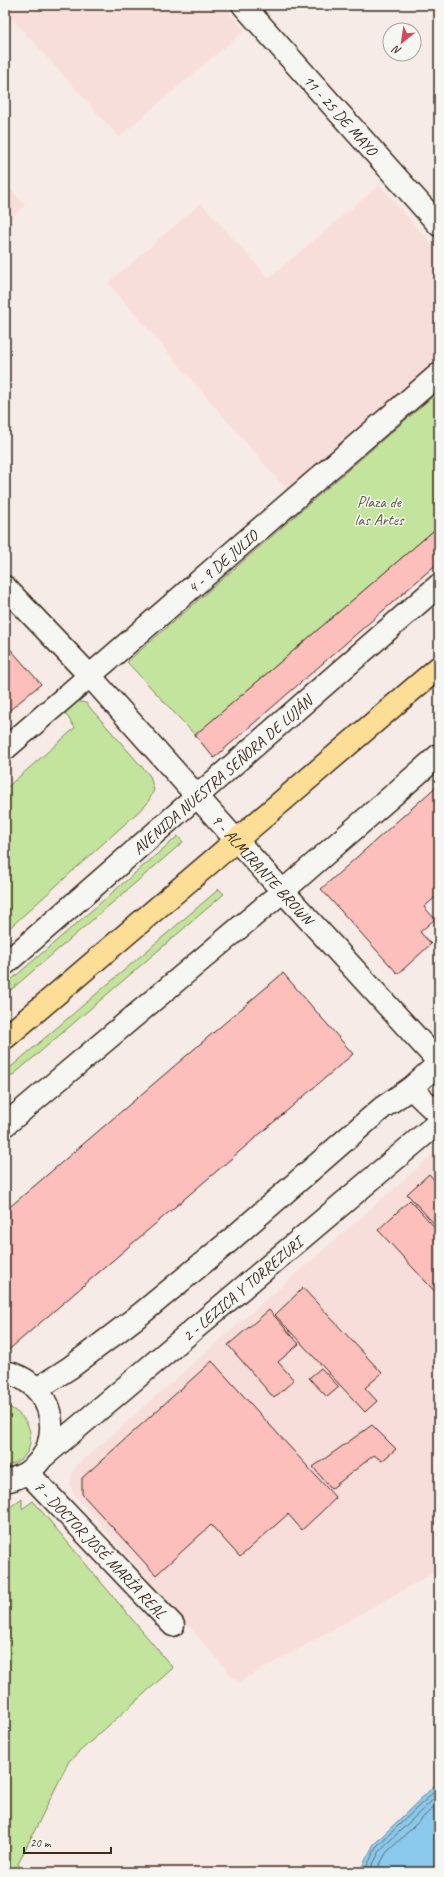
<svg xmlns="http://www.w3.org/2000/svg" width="444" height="1877" font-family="Caveat,sans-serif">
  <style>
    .built { fill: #f8deda }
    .green { fill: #c3e49c; stroke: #7f875d }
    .water { fill: #8bc9ec; stroke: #6b899a }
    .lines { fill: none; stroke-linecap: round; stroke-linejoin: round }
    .shore { stroke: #5b6a70; stroke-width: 1 }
    .building { fill: #fcbfbc; stroke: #3b2a1e }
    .minor-casing { stroke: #3b2a1e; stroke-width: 25 }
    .major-casing { stroke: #3b2a1e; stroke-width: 25 }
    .minor { stroke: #f6f6f2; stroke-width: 22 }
    .major { stroke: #fcde96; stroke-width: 22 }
    .labels { text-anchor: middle; stroke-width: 3; stroke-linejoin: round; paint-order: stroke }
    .street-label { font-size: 16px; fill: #3b2a1e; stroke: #f6f6f2 }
    .park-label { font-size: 16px; fill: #5d583e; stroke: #f6f6f2 }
  </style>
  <rect width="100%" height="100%" fill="#f7ebe7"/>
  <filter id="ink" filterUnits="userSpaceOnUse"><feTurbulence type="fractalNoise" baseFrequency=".025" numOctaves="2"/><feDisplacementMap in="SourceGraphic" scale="8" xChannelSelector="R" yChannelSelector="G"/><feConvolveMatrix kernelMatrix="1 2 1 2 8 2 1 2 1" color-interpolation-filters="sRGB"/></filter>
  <g filter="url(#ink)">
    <path class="built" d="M14,5H223L245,30L119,137L6,12Z
      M5,183L25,205L5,224Z
      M379,185L439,252V360L287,490L108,283L201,203L269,278Z
      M439,1149V1570L238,1683L73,1493L70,1485L72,1473L78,1464Z"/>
    <path class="green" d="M439,391V526L195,735L127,662Z
      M75,701L86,703L150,776L154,790L147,804L5,932V789L75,728L63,710Z
      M178,836L183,842L5,995V985Z
      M219,889L224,894L5,1082V1072Z
      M5,1406C39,1417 39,1461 5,1466Z
      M22,1498V1509L33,1501L173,1668L69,1761L18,1864L24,1872H5V1511Z"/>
    <path class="water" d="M439,1781V1872H359L374,1844Z"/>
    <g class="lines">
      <path class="shore" d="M364,1872L377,1846L439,1787
        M369,1872L381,1849L439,1794
        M376,1872L386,1853L439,1802"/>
    </g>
    <path class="building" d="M439,526V562L214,758L195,735Z
      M5,643L41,684L5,714Z
      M439,784V894L424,907L435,919L420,932L431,944L398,974L321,889Z
      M283,973L353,1054L5,1353V1211Z
      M429,1174L439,1185V1229L407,1194Z
      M410,1200L439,1232V1296L378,1230Z
      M303,1288L382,1373L365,1388L377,1401L365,1412L275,1315Z
      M269,1310L299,1344L278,1362L294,1380L274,1398L228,1345Z
      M212,1361L336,1498L302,1530L288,1514L240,1557L211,1525L156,1575L82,1494V1478Z
      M321,1368L339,1387L327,1397L309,1378Z
      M372,1425L396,1449L382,1461L374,1455L331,1489L313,1467Z"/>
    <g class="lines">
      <defs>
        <g id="minor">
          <path id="s1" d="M243,5L439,225"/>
          <path id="s2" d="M5,587L90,676L236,840L439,1062"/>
          <path id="s3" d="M5,749L439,374"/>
          <path id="s4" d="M5,964L439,585"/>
          <path d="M411,1088L439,1115"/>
          <path d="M5,1125L283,891L439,755"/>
          <path d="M5,1372C66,1385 67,1469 5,1481"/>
          <path d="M37,1389L71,1367L142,1313L226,1244L382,1108L411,1088L439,1063"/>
          <path id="s5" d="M44,1456L439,1122"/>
          <path id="s6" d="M28,1473L173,1625"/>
        </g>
        <path id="major" d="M5,1038L439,667"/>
      </defs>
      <use href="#minor" class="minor-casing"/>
      <use href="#major" class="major-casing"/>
      <use href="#minor" class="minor"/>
      <use href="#major" class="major"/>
    </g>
  </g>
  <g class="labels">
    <g class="street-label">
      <text dy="6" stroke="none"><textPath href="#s1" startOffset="147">11 - 25 DE MAYO</textPath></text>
      <text dy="6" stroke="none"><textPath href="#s3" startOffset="287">4 - 9 DE JULIO</textPath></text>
      <text dy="6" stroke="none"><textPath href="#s4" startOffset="288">AVENIDA NUESTRA SEÑORA DE LUJÁN</textPath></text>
      <text dy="6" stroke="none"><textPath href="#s2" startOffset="382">9 - ALMIRANTE BROWN</textPath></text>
      <text dy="6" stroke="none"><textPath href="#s5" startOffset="259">2 - LEZICA Y TORREZURI</textPath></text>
      <text dy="6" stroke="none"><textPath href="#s6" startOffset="105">7 - DOCTOR JOSÉ MARÍA REAL</textPath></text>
    </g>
    <g class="park-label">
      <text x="379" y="507">Plaza de<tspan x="379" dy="18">las Artes</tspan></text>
    </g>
  </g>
  <rect width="444" height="1877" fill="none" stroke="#f6f6f2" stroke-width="20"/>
  <rect x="10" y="10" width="424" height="1857" fill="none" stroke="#3b2a1e" stroke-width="1.5" filter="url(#ink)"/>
  <g transform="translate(402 42) rotate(210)"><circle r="19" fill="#f6f6f2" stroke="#aba49d"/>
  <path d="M0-3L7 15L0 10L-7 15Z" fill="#d1495b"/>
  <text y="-6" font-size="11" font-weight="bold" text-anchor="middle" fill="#3b2a1e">N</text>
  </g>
  <path d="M24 1847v6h87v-6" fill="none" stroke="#3b2a1e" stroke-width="2"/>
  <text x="30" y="1847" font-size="12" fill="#3b2a1e" stroke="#f6f6f2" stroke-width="3" paint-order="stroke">20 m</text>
</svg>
